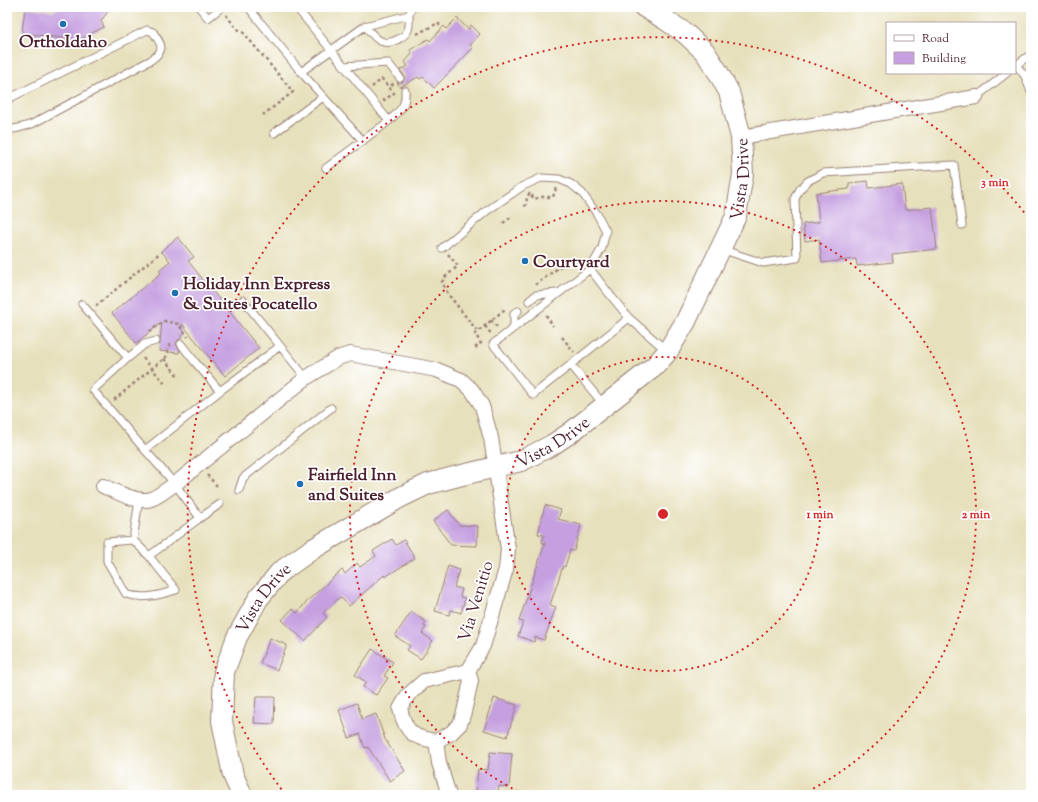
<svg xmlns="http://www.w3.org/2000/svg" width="1038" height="802" font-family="'Sorts Mill Goudy',serif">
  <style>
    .building { fill: #c59fe0 }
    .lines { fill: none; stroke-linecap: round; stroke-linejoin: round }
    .lane-casing { stroke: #988074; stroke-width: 9 }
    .street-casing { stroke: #988074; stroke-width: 16 }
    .secondary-casing { stroke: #988074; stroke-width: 22 }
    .path { stroke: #988074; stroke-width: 2.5; stroke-dasharray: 3 3; stroke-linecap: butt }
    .lane { stroke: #fff; stroke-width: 7 }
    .street { stroke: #fff; stroke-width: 14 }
    .secondary { stroke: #fff; stroke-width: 20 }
    .ring { fill: none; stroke: #d62828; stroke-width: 2; stroke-dasharray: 2 4 }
    .poi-dot { fill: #1f6fb2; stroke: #fff; stroke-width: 1.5 }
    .labels { text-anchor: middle; stroke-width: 3.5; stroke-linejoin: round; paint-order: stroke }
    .poi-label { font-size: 17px; font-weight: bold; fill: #4a1f2b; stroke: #fff; text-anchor: start }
    .street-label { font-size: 17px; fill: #4a1f2b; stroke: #fff }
    .centre { fill: #d62828; stroke: #fff; stroke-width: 2 }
    .ring-label { font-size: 12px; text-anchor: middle; font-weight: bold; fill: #d62828; stroke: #fff; stroke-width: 3.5; stroke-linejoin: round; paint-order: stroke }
  </style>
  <rect width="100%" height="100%" fill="#fff"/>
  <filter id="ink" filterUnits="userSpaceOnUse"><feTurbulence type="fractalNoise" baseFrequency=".025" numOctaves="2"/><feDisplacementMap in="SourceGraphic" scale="8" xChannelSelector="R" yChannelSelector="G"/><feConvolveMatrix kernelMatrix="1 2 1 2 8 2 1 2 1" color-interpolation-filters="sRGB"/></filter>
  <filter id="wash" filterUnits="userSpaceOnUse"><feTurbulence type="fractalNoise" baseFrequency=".012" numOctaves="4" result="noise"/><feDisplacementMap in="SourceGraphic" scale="16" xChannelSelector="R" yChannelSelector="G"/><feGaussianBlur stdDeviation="0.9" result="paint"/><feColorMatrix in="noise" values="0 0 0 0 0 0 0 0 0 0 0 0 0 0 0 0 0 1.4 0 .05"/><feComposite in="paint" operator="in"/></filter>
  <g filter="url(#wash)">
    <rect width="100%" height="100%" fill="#e7e0bc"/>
    <g id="blocks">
      <path class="building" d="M25,7L53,11L61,7H111L101,21L104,27L71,44L68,39L22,33Z
        M457,18L468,29L471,25L480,34L470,45L473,48L434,88L423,77L420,79L418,77L400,87L397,82L401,83L404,80L405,77L400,70L408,66L405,62L412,54L410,50L428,39L430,41L444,26L446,29Z
        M868,181L869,188L902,184L905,210L932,207L937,249L892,254L893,262L857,266L856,259L822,263L819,239L805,241L803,224L819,222L816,193L849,189V183Z
        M178,237L194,257L188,261L259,348L225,376L182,324L181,339L178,340L176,344L180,350L179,353L159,351L162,322L136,343L112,313L161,273L159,270L170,261L161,251Z
        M545,505L561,510L558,519L581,525L574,551L570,550L565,567L563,566L550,605L556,607L544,640L535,637L534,642L518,636L523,622L519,621L545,543H542L544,535L538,534Z
        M448,510L459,525L478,526L477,546L451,545L433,521Z
        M392,539L396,545L404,540L415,558L385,577L384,575L349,606L340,597L323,613L327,617L305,641L282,620L292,609L297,613L308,600L342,570L345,574L357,563L360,567L376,556L373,551Z
        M448,566L459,570L454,587L462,589L460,597L465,598L461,613L451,610L449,615L435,611Z
        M411,612L426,622L424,626L426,627L422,633L433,641L421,659L407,650L410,646L395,636Z
        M270,638L287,645L277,670L260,663Z
        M372,649L393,662L384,676L388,678L376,695L363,687L366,682L355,675Z
        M256,697H275L274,724L254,723Z
        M494,698L517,705L507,737L484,730Z
        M357,703L362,719L376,714L385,739L405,771L390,781L368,747L365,748L360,734L349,738L339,710Z
        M490,752L512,754L509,787L499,786L498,793L476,791L478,769L488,770Z"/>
    </g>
  </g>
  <g filter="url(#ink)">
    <use href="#blocks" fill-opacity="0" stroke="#988074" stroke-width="1"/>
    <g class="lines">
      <defs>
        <path id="lane" d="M199,7L208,18L222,7
          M248,7L301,72L365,26L409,15L412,7
          M296,7L389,121L326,168
          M365,26C371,32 376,41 384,42C392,44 405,37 408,30C410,25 409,20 409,15
          M1016,65L1025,76L1031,92
          M344,66L388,63L400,78
          M1015,66L1031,54
          M301,72L363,141
          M976,97L1007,73
          M7,101L10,98L147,30L153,32C162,45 166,50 151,60L32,124L19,128L7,130
          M389,121C401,109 406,107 405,90
          M274,133L323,97
          M442,248L488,210L523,186L541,178L559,179L571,184L582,193L597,214L606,231L602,248L590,269L493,344L533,395L629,318L607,291L590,269
          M721,249L763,263L797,258L795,199L800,189L808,181L823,173L954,165L962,225
          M243,300L306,378
          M529,301L536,295L557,293
          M82,304L128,358L93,390L145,450
          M629,318L667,351
          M514,328V313L518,311
          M181,344L195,362L220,391
          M128,358L145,344L156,341
          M571,365L604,405
          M239,490L243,478L331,408
          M200,518L220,504
          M133,540L139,500
          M149,556L133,540L107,542V561L126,594C143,600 160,595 176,590L149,556L200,518L175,484L145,450L220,391L280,346"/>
        <path id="street" d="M741,137L976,97
          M103,486C115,491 138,504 151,499C159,496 167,489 175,484L306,378L338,358L350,354L437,370L461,380L472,390L482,406L491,438L508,549L506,569L483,646L468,671L424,681L408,695L400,709C406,733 413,738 436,741L439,763L449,795
          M436,741L451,733L460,724L464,712L471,681L468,671"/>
        <g id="secondary">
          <path id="s1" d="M242,795L233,775L222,721L224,672L237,637L258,599L280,572L311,550L401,497L428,484L458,476L521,461L552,445L570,433L655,366L668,351L686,321L736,216L743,174L741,137L729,92L718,72L705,52L686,34L666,20L644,7"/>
        </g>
      </defs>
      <use href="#lane" class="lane-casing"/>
      <use href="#street" class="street-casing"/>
      <use href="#secondary" class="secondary-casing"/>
      <path class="path" d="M226,15L237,29L242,31L293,92L263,115
        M417,34L438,23L440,26
        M372,87L382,79L389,87
        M383,101L394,93L389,87L394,83
        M524,206L526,205L527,197L530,193L534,199L542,197H553L556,188
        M503,223L513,216
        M448,254L458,266L444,278L442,282L448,294L478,332
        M535,285L573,257L578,264L580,263
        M98,306L97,305L161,252
        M546,315L553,326
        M491,320L499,329
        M485,326L492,335
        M149,332L164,321L178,324L188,337
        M562,337L574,352
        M475,348L481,343L475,334L505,309V311
        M143,358L166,385
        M164,359L178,376
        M114,400L166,357L170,343
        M207,475L217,486"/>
      <use href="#lane" class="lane"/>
      <use href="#street" class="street"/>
      <use href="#secondary" class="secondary"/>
    </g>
  </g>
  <g class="ring">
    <circle cx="663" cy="514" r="157"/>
    <path d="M523 794A313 313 0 1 1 803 794"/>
    <path d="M285 794A470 470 0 0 1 1031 221"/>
  </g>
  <g class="poi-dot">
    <circle cx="63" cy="24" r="4"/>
    <circle cx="525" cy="261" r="4"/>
    <circle cx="175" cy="293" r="4"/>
    <circle cx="300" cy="484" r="4"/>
  </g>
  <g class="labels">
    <g class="poi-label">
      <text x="63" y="47" text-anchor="middle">OrthoIdaho</text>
      <text x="533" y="267">Courtyard</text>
      <text x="183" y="289">Holiday Inn Express<tspan x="183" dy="20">&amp; Suites Pocatello</tspan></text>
      <text x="308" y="480">Fairfield Inn<tspan x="308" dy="20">and Suites</tspan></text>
    </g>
    <g class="street-label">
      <text dy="6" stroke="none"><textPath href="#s1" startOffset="883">Vista Drive</textPath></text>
      <text dy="6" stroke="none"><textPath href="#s1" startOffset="547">Vista Drive</textPath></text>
      <text dy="6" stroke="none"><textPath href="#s1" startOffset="211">Vista Drive</textPath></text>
      <text transform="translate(475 601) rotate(-73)" y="6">Via Venitio</text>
    </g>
  </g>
  <circle cx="663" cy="514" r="6" class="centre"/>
  <g class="ring-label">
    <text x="995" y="186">3 min</text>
    <text x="820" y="518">1 min</text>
    <text x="976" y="518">2 min</text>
  </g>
  <rect width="1038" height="802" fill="none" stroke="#fff" stroke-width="24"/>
  <rect x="886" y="22" width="130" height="52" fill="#ffffff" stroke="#b7a5aa"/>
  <rect x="894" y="35" width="20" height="6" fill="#ffffff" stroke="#b7a5aa"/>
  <text x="922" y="42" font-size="12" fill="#4a1f2b">Road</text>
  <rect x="894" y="52" width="20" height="12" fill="#c59fe0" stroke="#b7a5aa"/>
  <text x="922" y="62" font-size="12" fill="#4a1f2b">Building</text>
</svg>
